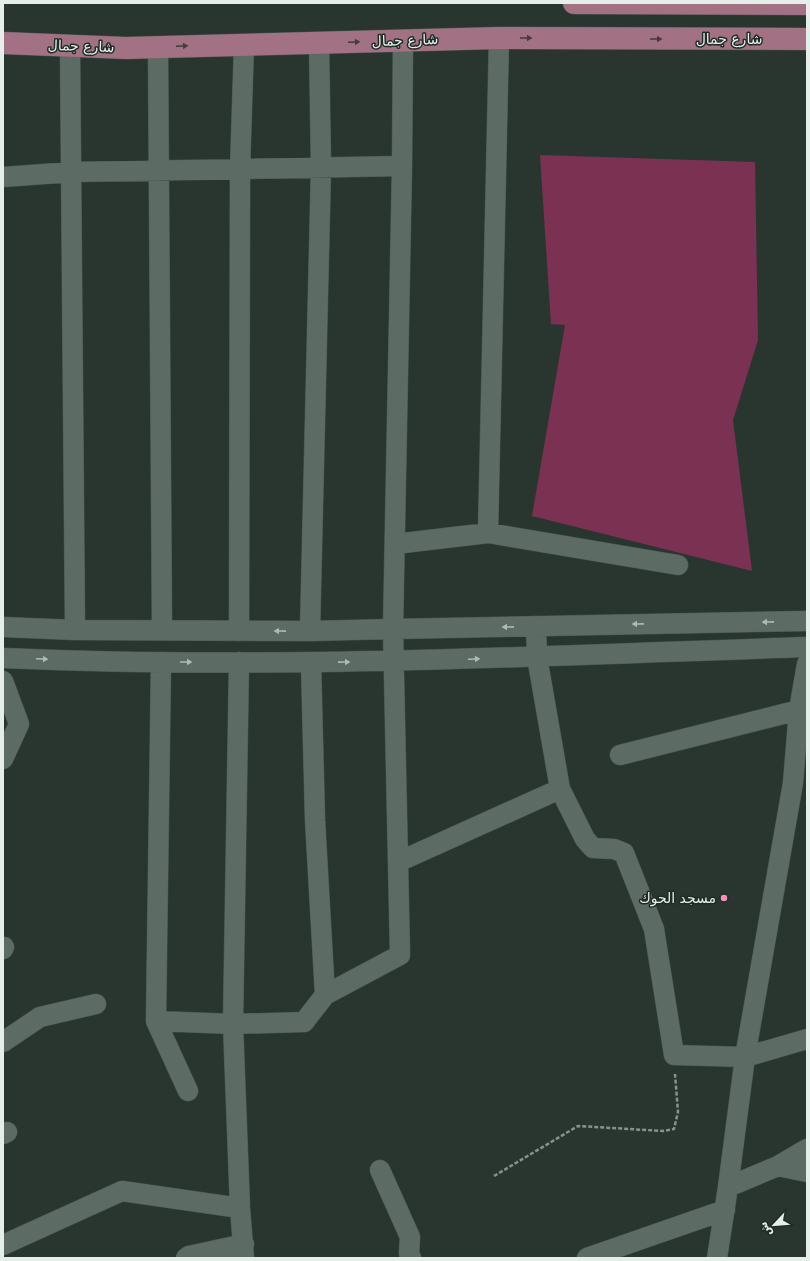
<svg xmlns="http://www.w3.org/2000/svg" width="810" height="1261" font-family="'DejaVu Sans',Cairo,sans-serif">
  <style>
    .green { fill: #7b3252 }
    .lines { fill: none; stroke-linecap: round; stroke-linejoin: round }
    .street-casing { stroke: #48544f; stroke-width: 21 }
    .primary-casing { stroke: #48544f; stroke-width: 23 }
    .path { stroke: #88928d; stroke-width: 2.5; stroke-dasharray: 4 2; stroke-linecap: butt }
    .street { stroke: #5c6b64; stroke-width: 20 }
    .primary { stroke: #a27184; stroke-width: 22 }
    .oneway { fill: #403d3e }
    .oneway2 { fill: #afbab4 }
    .poi-dot { fill: #fe8ebc; stroke: #1f2c26; stroke-width: 1.5 }
    .labels { text-anchor: middle; stroke-width: 3; stroke-linejoin: round; paint-order: stroke }
    .street-label { font-size: 14px; fill: #e6eeea; stroke: #1f2c26 }
    .poi-label { font-size: 14px; fill: #e6eeea; stroke: #1f2c26; text-anchor: end }
  </style>
  <rect width="100%" height="100%" fill="#293630"/>
  <path class="green" d="M540,155L755,162L758,340L733,420L752,571L532,516L565,325L551,324Z"/>
  <g class="lines">
    <defs>
      <path id="street" d="M70,46L75,630
        M158,47L162,630
        M3,177L72,172L402,166
        M488,533L499,38
        M395,544L488,533L678,565
        M3,627L75,630L310,631L393,629L807,621
        M239,631L240,169L244,45
        M310,631L321,167L319,43
        M3,658C271,670 539,656 807,647
        M161,662L156,1021L188,1091
        M239,662L233,1024L240,1208L244,1258
        M3,681L19,724L3,759
        M620,755L799,710
        M560,789L585,839L593,848L614,849L624,853L654,929L674,1055L745,1057L807,1039
        M398,862L560,789L537,657L536,626
        M3,949L4,947
        M325,995L400,955L393,629L402,166L403,41
        M156,1021L233,1024L304,1022L325,995L315,820L311,663
        M3,1042L40,1017L96,1004
        M3,1134L7,1132
        M778,1166L807,1172
        M380,1170L410,1237L409,1253L411,1258
        M728,1187L778,1166L807,1149
        M3,1245L122,1191L240,1208
        M186,1258L189,1256L244,1244
        M587,1258L725,1210
        M717,1258L728,1187L745,1057L793,783L799,710L807,664"/>
      <path id="primary" d="M574,3L807,4
        M3,43L126,48L499,38L807,39"/>
    </defs>
    <use href="#street" class="street-casing"/>
    <use href="#primary" class="primary-casing"/>
    <path class="path" d="M494,1176L578,1126L663,1131L674,1129L678,1112L675,1074"/>
    <use href="#street" class="street"/>
    <use href="#primary" class="primary"/>
  </g>
  <defs><path id="oneway-solid" d="M-6-.8H1V-3.2L6.5 0L1 3.2V.8H-6Z"/></defs>
  <g class="oneway">
    <use href="#oneway-solid" transform="translate(526 38)"/>
    <use href="#oneway-solid" transform="translate(656 39)"/>
    <use href="#oneway-solid" transform="translate(354 42) rotate(-2)"/>
    <use href="#oneway-solid" transform="translate(182 46) rotate(-2)"/>
  </g>
  <g class="oneway2">
    <use href="#oneway-solid" transform="translate(768 622) rotate(179)"/>
    <use href="#oneway-solid" transform="translate(638 624) rotate(179)"/>
    <use href="#oneway-solid" transform="translate(508 627) rotate(179)"/>
    <use href="#oneway-solid" transform="translate(280 631) rotate(-179)"/>
    <use href="#oneway-solid" transform="translate(42 659) rotate(3)"/>
    <use href="#oneway-solid" transform="translate(474 659) rotate(-2)"/>
    <use href="#oneway-solid" transform="translate(186 662)"/>
    <use href="#oneway-solid" transform="translate(344 662) rotate(-1)"/>
  </g>
  <circle class="poi-dot" cx="724" cy="898" r="4"/>
  <g class="labels">
    <g class="street-label">
      <text x="729" y="44">شارع جمال</text>
      <text transform="translate(405 40) rotate(-2)" y="5">شارع جمال</text>
      <text transform="translate(81 46) rotate(2)" y="5">شارع جمال</text>
    </g>
    <g class="poi-label">
      <text x="716" y="903">مسجد الحوك</text>
    </g>
  </g>
  <rect width="810" height="1261" fill="none" stroke="#e6eeea" stroke-width="8"/>
  <g transform="translate(774 1225) rotate(244)" stroke="#1f2c26" stroke-width="3" paint-order="stroke">
  <path d="M0-3L7 15L0 10L-7 15Z" fill="#e6eeea"/>
  <text y="-6" font-size="11" font-weight="bold" text-anchor="middle" fill="#e6eeea">ش</text>
  </g>
</svg>
